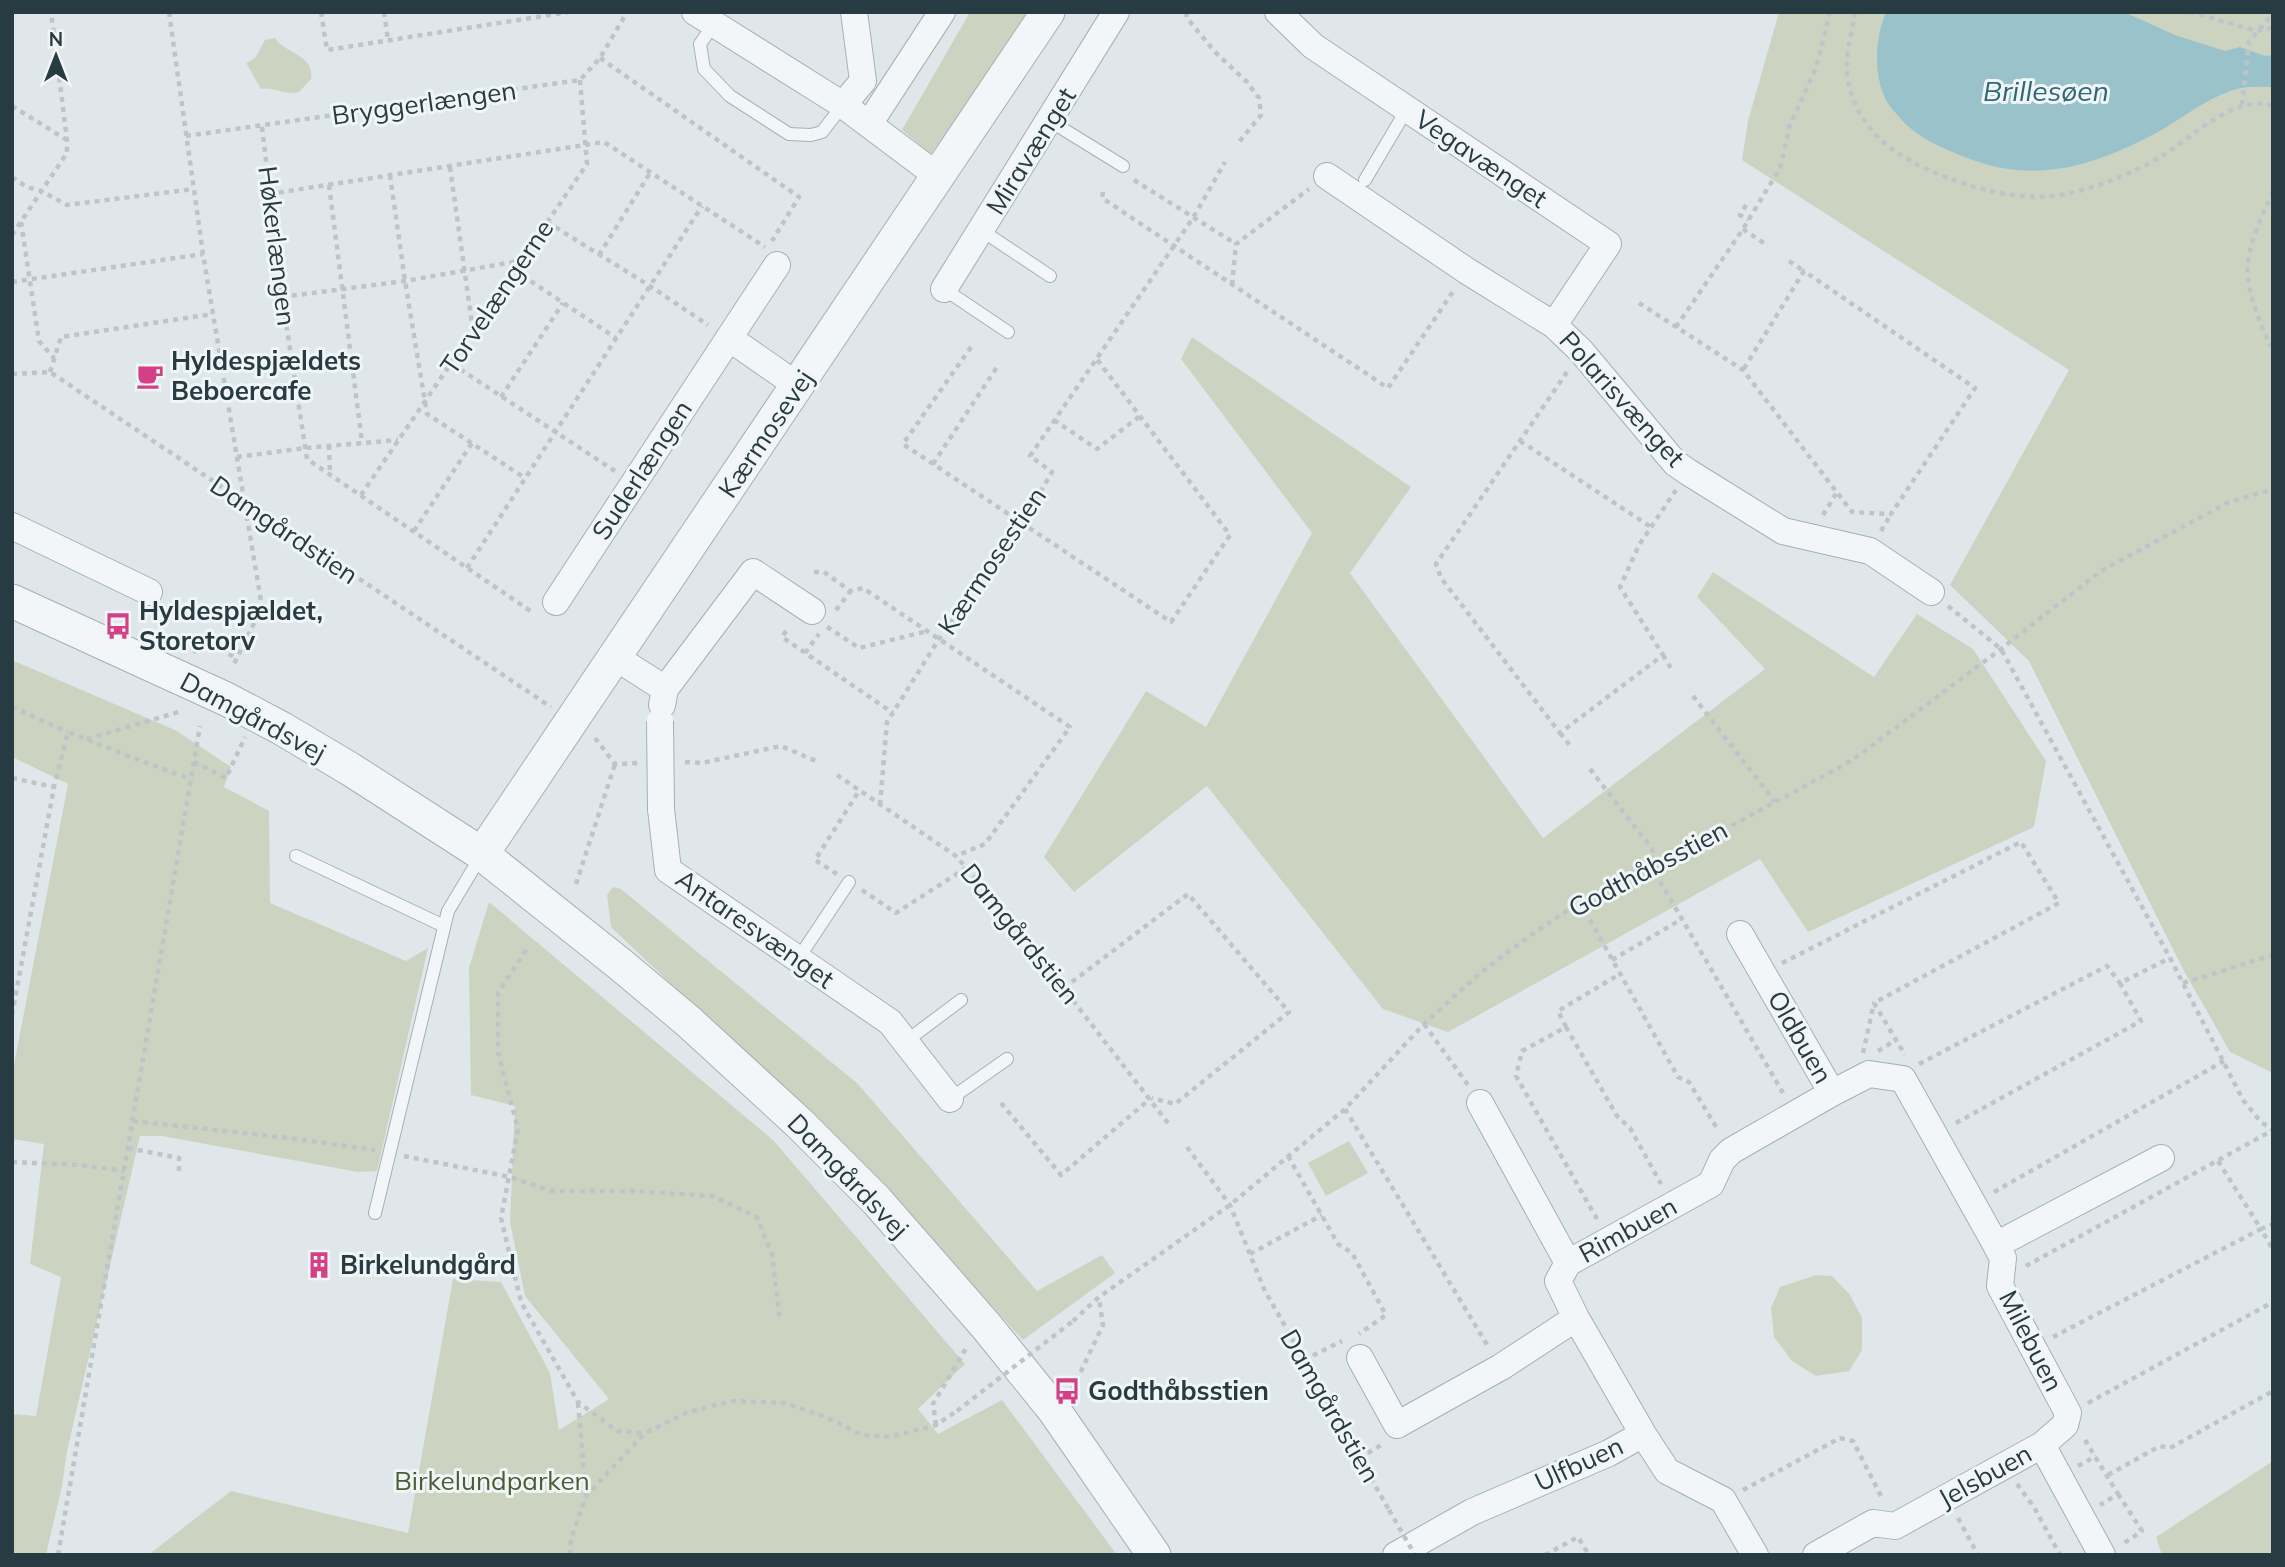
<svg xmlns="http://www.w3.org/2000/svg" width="2285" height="1567" font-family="Mulish,sans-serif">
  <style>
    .green { fill: #ccd4c1 }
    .water { fill: #99c2cb }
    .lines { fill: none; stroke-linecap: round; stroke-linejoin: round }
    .service-casing { stroke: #a5b0b4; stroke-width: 14 }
    .minor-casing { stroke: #a5b0b4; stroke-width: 28 }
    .tertiary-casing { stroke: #a5b0b4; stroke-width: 35 }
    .path { stroke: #bec5c9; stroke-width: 4.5; stroke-dasharray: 5 5; stroke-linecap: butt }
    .service { stroke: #f3f6f8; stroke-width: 12 }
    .minor { stroke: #f3f6f8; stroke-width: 26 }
    .tertiary { stroke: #f3f6f8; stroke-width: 33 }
    .minor-bridge-casing { stroke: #a5b0b4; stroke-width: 28; stroke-linecap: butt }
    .path-bridge { stroke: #bec5c9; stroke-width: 4.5; stroke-dasharray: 5 5; stroke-linecap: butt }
    .minor-bridge { stroke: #f3f6f8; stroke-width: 26 }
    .labels { text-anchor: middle; stroke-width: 6; stroke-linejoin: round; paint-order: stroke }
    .street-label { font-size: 26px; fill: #283a42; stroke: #f0f5f7 }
    .poi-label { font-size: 26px; font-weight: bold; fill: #283a42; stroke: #f0f5f7; text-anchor: start }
    .park-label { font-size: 26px; fill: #4a5e35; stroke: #f0f5f7 }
    .water-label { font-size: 28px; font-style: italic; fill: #306778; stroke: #f0f5f7 }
  </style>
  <rect width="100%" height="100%" fill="#e0e7ea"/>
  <path class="green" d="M970,12H1030L931,154L902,130Z
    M1779,12H2273V1073L2230,1052L2184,971L2029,661L1950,585L2069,370L1742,160L1748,121Z
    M275,38C286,54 315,55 311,79L299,92C285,96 274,86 261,89L246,63L255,58L265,40Z
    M1192,337L1411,487L1350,573L1543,838L1765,669L1697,597L1713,572L1874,677L1917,614L1973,649L2046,761L2034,827L1808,932L1760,859L1448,1032L1383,1009L1207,786L1074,892L1044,857L1146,691L1206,727L1312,533L1181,359Z
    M12,660L175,730L231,767L224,787L269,811L270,903L406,961L428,948L377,1171L358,1172L162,1136H140L67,1451L62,1486L46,1555H12V1414L36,1416L61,1277L30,1264L44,1144L12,1139V1075L68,784L12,757Z
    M613,887L621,889L858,1084L1037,1291L1102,1255L1115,1273L1023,1340L873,1176L611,927L607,895Z
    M489,902L773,1140L965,1364L918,1409L938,1434L1002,1400L1117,1555H148L231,1491L408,1533L453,1279L501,1282L550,1373L559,1430L609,1399L525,1296L510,1222L515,1106L471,1095L469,968Z
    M1349,1141L1368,1173L1326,1196L1308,1163Z
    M1816,1275L1832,1276L1850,1295L1862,1318V1350L1849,1371L1816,1376L1792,1361L1774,1337L1771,1308L1780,1287Z
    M2273,1461V1555H2162L2156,1537Z"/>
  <path class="water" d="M1886,12H2124L2175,35L2225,51L2240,47L2265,56L2273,55V87C2263,87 2250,86 2241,88C2214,94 2188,114 2165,128C2100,164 2040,186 1967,158C1942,148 1917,138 1899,117C1895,112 1889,106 1886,100C1873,74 1875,39 1886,12Z"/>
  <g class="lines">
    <defs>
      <path id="service" d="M714,24L700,44L704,69L730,96L789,134L811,135L822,132L843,105
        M1050,121L1123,166
        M1365,180L1407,109
        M981,230L1050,276
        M944,289L1008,332
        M296,856L444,926
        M798,959L849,882
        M905,1042L961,1000
        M950,1099L1007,1059
        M375,1213L448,911L482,854"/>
      <path id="minor" d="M695,12L843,105
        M854,12L863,81L843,105L939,177
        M1278,12L1313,46L1608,244L1554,325
        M869,124L942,12
        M1327,176L1467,271L1554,325L1581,351L1675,463L1688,472L1783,531L1870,551L1931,592
        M944,289L1116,12
        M729,338L777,265
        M12,526L149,592
        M556,602L729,338L798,386
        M615,657L665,689L662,705
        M665,689L753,572L812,611
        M661,809L668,870L890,1022L950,1099
        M1740,934L1832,1093L1869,1074L1903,1079L1996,1245
        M1480,1103L1568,1263L1711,1184L1722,1160L1731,1151L1832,1093
        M1568,1263L1558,1281L1576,1318L1643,1434L1667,1471L1723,1500L1755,1555
        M1360,1358L1397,1425L1501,1367L1576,1318
        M2042,1445L2065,1425L2068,1413L2000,1286L2003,1258L1996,1245L2161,1158
        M1396,1555L1472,1512L1609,1453L1643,1434
        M1816,1555L1873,1523L1895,1526L2042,1445L2102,1555"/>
      <path id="tertiary" d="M12,601L226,699L281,728L350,769L482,854L621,965L689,1022L799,1123L877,1201L987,1327L1054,1410L1154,1555
        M482,854L1048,12"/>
    </defs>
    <use href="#service" class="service-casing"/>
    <use href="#minor" class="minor-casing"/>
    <use href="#tertiary" class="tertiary-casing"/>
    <path class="path" d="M169,12L203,254L262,607L232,668
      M321,12L327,50L569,12
      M384,12L388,40
      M1186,12L1187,18L1215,52L1247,82L1259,98L1261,115L1239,142
      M1855,12C1852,33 1844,59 1848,80C1855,118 1878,143 1911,161C1949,182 2008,201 2053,196C2087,192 2132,174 2162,156C2193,137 2235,93 2273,106
      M2190,12L2257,31L2273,28
      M600,58L799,197L772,241
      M2242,105L2249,42L2273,13
      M12,106L67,140
      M262,127L282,297L307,459L532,612
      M186,136L580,80L600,58L627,12
      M450,167L473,331
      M390,175L405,281L427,414L525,478
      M12,177L27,187L41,191L67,205L194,189
      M1134,180L1236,244
      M329,185L362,442
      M1103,192L1102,198L1388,388L1454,290
      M2273,192C2262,215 2245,251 2248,276C2250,300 2260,322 2269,344L2273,347
      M269,194L604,142L765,247
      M1746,205L1740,215L1748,220
      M21,222L39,341L54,358
      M547,222L650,286L708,325
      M1743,229L1768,246
      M12,235L67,153V140L51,12
      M599,255L650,173
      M1789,261L1804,271
      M514,270L616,338
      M12,282L203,254
      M1232,285L1236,244L1309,189
      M282,297L405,281L519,261
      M1639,303L1743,370L1852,512L1891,514L1975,388L1804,271L1743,370
      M1676,327L1743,229L1780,168L1790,125L1816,68L1830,12
      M971,347L903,444L1171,622L1230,535L1096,358
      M452,364L615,471
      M50,372L61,337L213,314
      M1567,372L1436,564L1441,578L1560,733L1663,655L1620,587L1639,545L1676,490
      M12,374L50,372L551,707
      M501,397L563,303
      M1054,420L1097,449L1140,416
      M1520,441L1651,527
      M329,445L330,474
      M237,457L305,448L398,440
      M933,464L999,364
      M361,495L587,164L580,80
      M1823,515L1837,492
      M414,531L472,443
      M1881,531L1891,514
      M467,568L702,206
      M814,572H824L850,591L863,588L1070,727L985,844L956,856
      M1948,606L2001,649L2170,958L2243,1100L2261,1122L2273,1130L2026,1266
      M836,610L850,592
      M827,627L859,648L928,631
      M786,631L782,637L893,713
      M193,652L211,644L236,658
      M805,653L819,634
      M1663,655L1672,670
      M1693,696L1775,802
      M12,707L68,732
      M1560,733L1572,748
      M595,738L615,764L638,763
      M87,739L182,711
      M194,762L226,778L245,737
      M685,762L702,763L781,746L816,761
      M1590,769L1652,849L1657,861
      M837,775L956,856L1010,919L1171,1127
      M12,778L54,787
      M880,805L887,722L939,639L1022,523L1052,472L1030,456L1193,218L1225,162
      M1650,864L1783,1093
      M837,874L815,860L859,791
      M576,884L615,764
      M862,890L896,913L966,868
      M1580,902L1678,1077L1689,1082L1718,1130
      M526,950L498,993V1052L518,1129L501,1218L521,1302L578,1402L617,1431L645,1433
      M1612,960L1682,919
      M1782,963L2021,842L2059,903L1874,1003L1905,1055
      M2183,983L2273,955
      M1064,988L1188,894L1289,1012L1175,1104L1152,1098
      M12,1015L54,787L68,732L136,759L191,779
      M1424,1024L1468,1085
      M1566,1027L1558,1011L1620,974
      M1878,1051L1896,1040
      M1863,1053L1874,1003
      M1919,1064L2107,966L2120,983
      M1001,1103L1061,1175L1151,1098
      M1345,1109L1489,1348
      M133,1121L289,1138L375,1150
      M1956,1123L2141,1021L2120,983L2170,958
      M1187,1147L1230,1205L1264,1289L1389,1510
      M128,1148L179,1158V1175
      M404,1156L510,1177L552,1191H632L713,1196L757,1217L772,1255L780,1321
      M1288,1156L1338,1244L1352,1253L1386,1315L1359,1334
      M2218,1161L2261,1229L2273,1224
      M12,1162L80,1165L124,1171
      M1994,1192L2224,1061
      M1597,1219L1516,1076L1522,1051L1566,1027L1617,1116L1630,1128L1661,1184
      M1250,1254L1322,1215
      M1073,1321L1099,1297L1230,1205L1345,1109L1424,1024L1480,973L1528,937L1580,902L1650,864L1694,846L1851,761L2001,649L2101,571L2227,503L2273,489
      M2053,1337L2261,1229L2273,1250
      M1304,1360L1342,1341
      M1072,1390L1103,1325L1099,1298
      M578,1403L586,1495
      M2088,1403L2273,1302
      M936,1425L933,1404L968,1345
      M2085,1440L2118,1494L2100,1505
      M1359,1458L1383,1444
      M2078,1466L2096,1456
      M2108,1475L2160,1446L2170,1448L2273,1391
      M2017,1484L2034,1507L2060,1555
      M1743,1490L1840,1438L1853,1441L1883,1500
      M2118,1494L2142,1531L2124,1543
      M1958,1518L1978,1555
      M58,1555L200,726
      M570,1555L571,1539L586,1496L645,1433L688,1412L733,1401L785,1403L828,1418L862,1435L890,1437L936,1425L957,1411
      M1545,1555L1578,1537L1589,1555"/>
    <use href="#service" class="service"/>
    <use href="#minor" class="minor"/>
    <use href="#tertiary" class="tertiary"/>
    <defs>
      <path id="minor-bridge" d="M660,721L661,809"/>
    </defs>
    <use href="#minor-bridge" class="minor-bridge-casing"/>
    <path class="path-bridge" d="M957,1411L1073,1321
      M1389,1510L1415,1555"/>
    <use href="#minor-bridge" class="minor-bridge"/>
  </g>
  <defs>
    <symbol id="cafe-bare" viewBox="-9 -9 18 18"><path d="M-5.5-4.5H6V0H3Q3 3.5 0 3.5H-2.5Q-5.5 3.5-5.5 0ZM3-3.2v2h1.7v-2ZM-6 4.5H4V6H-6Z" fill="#d44086" stroke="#f0f5f7" stroke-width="2.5" paint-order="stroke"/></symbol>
    <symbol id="bus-bare" viewBox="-9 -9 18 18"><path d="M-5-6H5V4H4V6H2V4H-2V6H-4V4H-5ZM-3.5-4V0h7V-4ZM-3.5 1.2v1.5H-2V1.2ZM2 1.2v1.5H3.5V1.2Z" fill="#d44086" stroke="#f0f5f7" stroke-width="2.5" paint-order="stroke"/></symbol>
    <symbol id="building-bare" viewBox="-9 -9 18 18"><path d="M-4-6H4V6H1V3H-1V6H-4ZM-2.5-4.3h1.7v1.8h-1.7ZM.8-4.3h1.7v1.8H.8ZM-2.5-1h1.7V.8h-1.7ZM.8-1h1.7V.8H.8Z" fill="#d44086" stroke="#f0f5f7" stroke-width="2.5" paint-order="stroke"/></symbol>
  </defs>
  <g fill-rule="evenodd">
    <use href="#cafe-bare" x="131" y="357" width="38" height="38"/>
    <use href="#bus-bare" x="99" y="607" width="38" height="38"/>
    <use href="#building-bare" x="300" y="1246" width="38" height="38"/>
    <use href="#bus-bare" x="1048" y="1372" width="38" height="38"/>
  </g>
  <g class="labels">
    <g class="street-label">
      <text transform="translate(424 103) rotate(-8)" y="9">Bryggerlængen</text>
      <text transform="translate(1031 151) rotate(-58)" y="9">Miravænget</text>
      <text transform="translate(1481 159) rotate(34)" y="9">Vegavænget</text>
      <text transform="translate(277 246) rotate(83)" y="9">Høkerlængen</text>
      <text transform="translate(497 297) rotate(-56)" y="9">Torvelængerne</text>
      <text transform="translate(1622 399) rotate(48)" y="9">Polarisvænget</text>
      <text transform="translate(766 434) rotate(-56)" y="9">Kærmosevej</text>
      <text transform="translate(642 470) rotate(-57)" y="9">Suderlængen</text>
      <text transform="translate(284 530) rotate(34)" y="9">Damgårdstien</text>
      <text transform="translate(992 561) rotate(-56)" y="9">Kærmosestien</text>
      <text transform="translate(253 717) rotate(28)" y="9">Damgårdsvej</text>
      <text transform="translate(1648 869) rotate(-28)" y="9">Godthåbsstien</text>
      <text transform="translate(755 929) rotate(35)" y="9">Antaresvænget</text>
      <text transform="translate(1020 934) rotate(51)" y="9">Damgårdstien</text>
      <text transform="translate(1800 1037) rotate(60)" y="9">Oldbuen</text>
      <text transform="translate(848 1176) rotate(46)" y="9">Damgårdsvej</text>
      <text transform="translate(1628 1230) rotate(-29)" y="9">Rimbuen</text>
      <text transform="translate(2031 1341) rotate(63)" y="9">Milebuen</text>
      <text transform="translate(1330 1406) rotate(60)" y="9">Damgårdstien</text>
      <text transform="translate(1579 1464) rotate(-25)" y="9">Ulfbuen</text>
      <text transform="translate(1985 1476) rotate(-29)" y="9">Jelsbuen</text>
    </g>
    <g class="poi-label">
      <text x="171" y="370">Hyldespjældets<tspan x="171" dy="30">Beboercafe</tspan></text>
      <text x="139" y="620">Hyldespjældet,<tspan x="139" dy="30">Storetorv</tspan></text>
      <text x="340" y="1274">Birkelundgård</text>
      <text x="1088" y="1400">Godthåbsstien</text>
    </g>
    <g class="park-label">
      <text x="492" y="1490">Birkelundparken</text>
    </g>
    <g class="water-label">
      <text x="2046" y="101">Brillesøen</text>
    </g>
  </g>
  <rect width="2285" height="1567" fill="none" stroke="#283a42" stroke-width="28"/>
  <g transform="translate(56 56)" stroke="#f0f5f7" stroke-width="5" paint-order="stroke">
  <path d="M0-5L12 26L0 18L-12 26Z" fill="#283a42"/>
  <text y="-10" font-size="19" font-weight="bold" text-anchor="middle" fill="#283a42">N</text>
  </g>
</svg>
